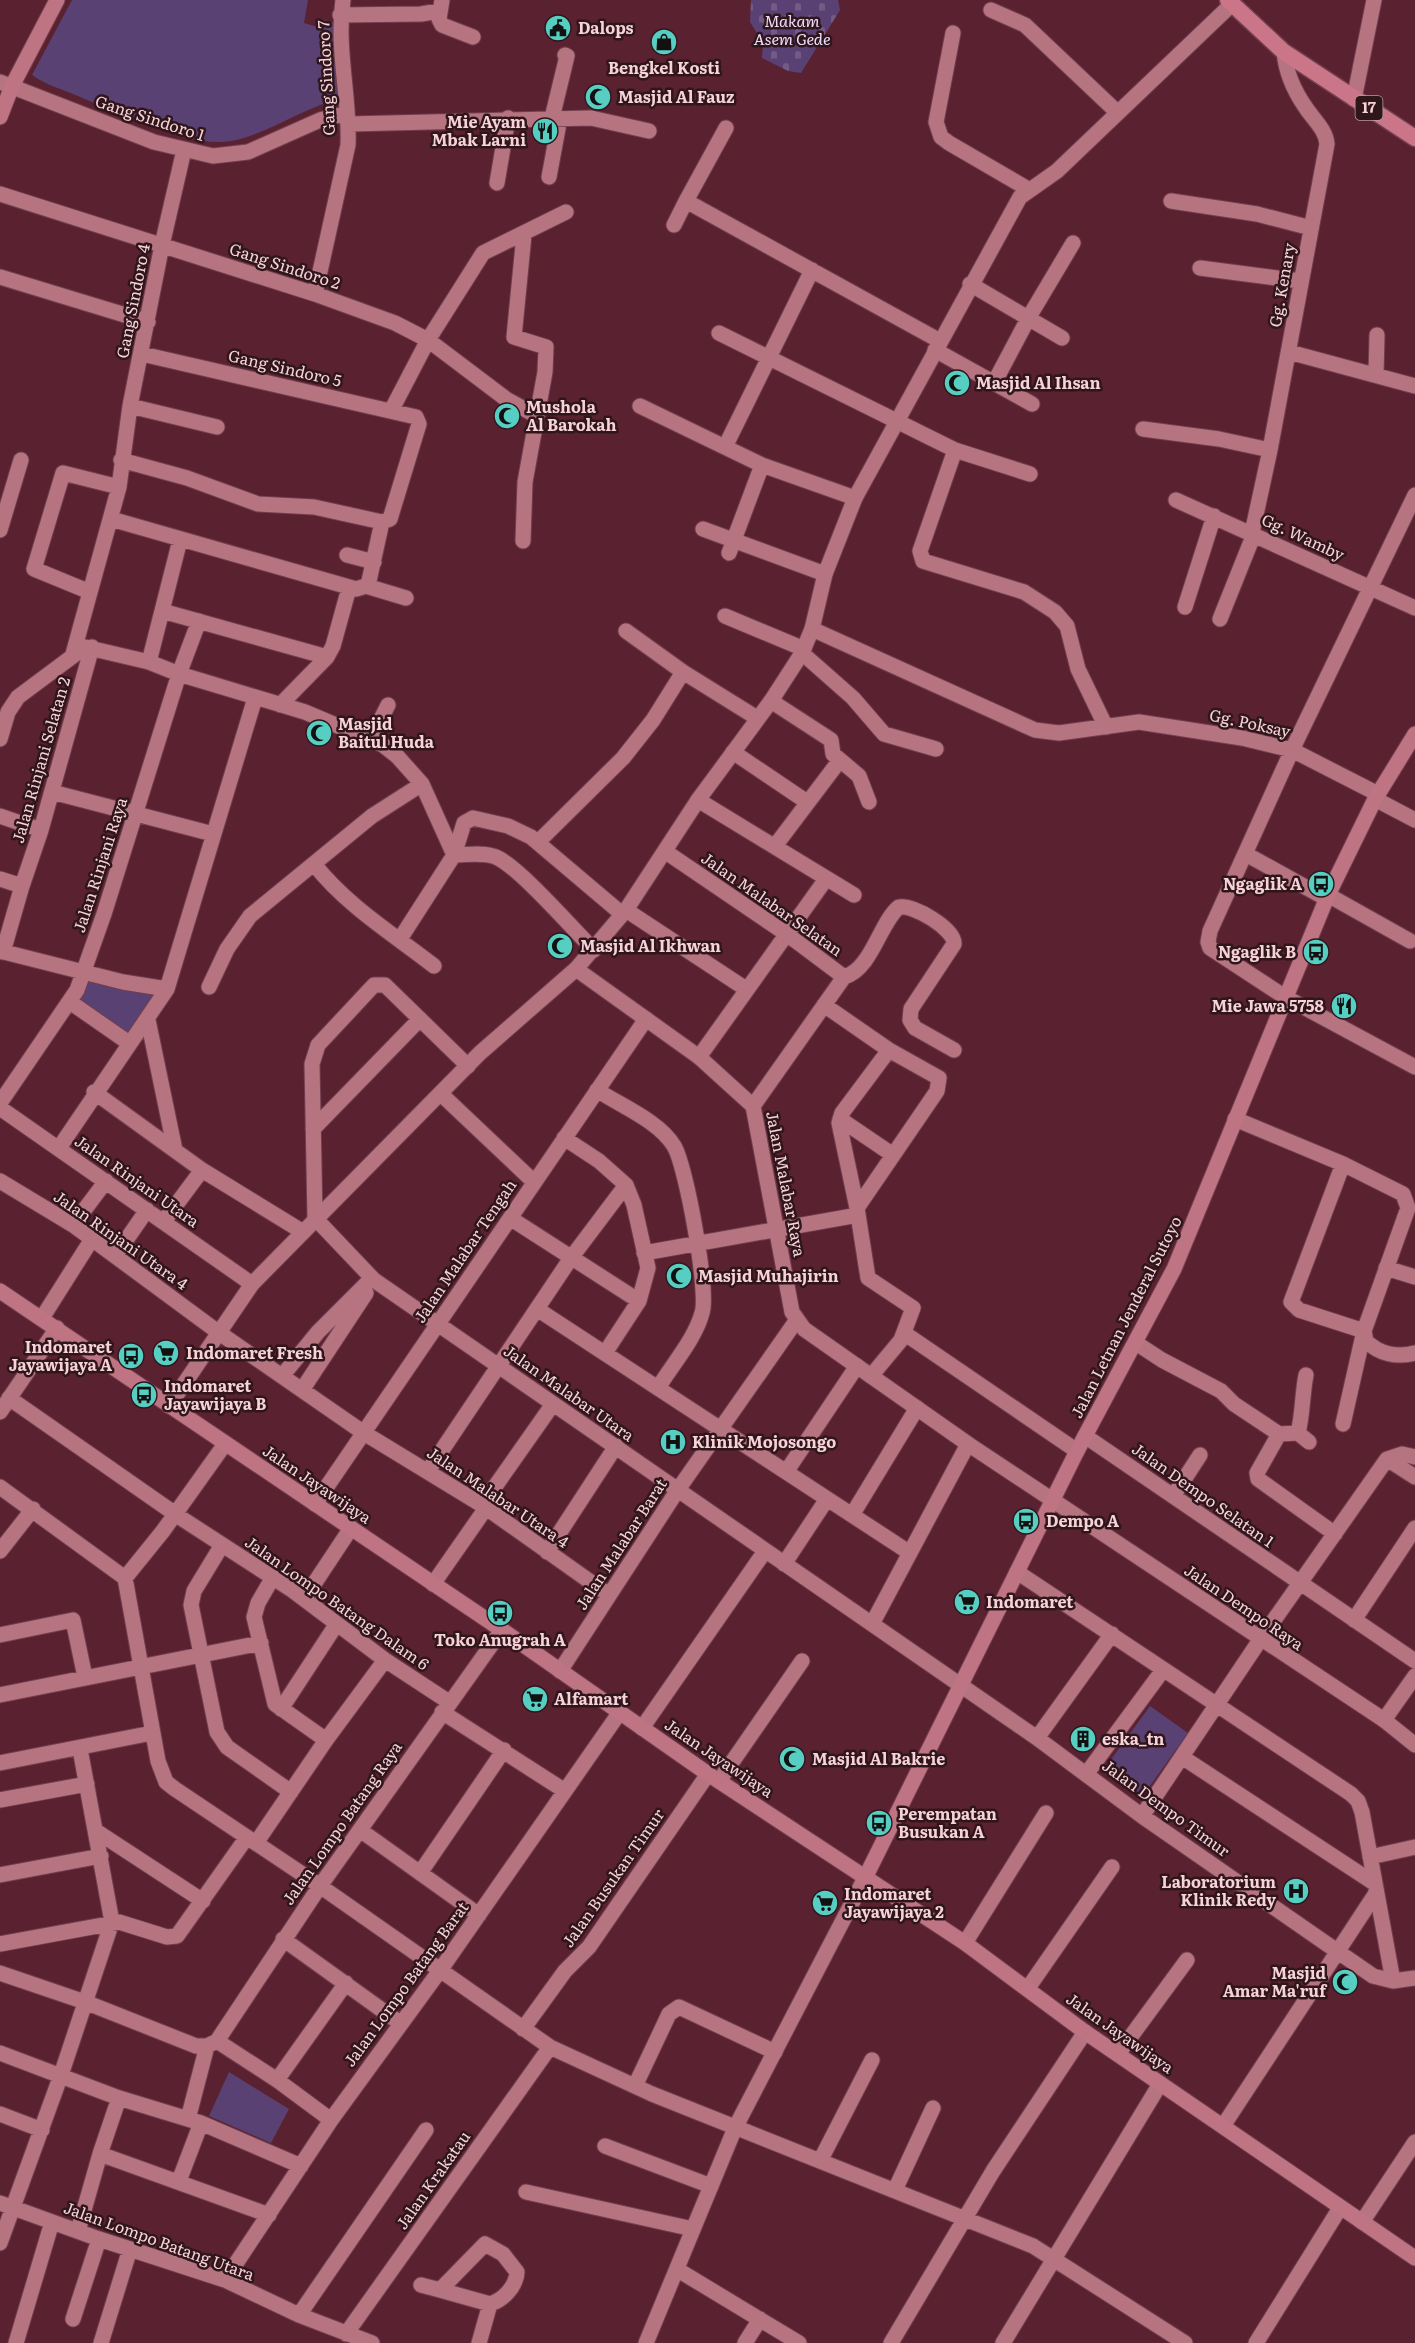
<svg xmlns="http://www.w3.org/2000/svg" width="1415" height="2343" font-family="Literata,serif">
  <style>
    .grass { fill: #5a4173 }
    .cemetery { fill: url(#cemetery-stones) }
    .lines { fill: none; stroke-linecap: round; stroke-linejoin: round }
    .minor-casing { stroke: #713f4e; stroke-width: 17 }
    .tertiary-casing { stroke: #713f4e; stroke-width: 17 }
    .secondary-casing { stroke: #713f4e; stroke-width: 17 }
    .trunk-casing { stroke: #713f4e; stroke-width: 19 }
    .minor { stroke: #b67481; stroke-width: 15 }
    .tertiary { stroke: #b67481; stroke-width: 15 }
    .secondary { stroke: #be7483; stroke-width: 15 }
    .trunk { stroke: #cb7588; stroke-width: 16 }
    .labels { text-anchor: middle; stroke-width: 5; stroke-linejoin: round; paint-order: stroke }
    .shield { fill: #2f161b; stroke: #bb9aa0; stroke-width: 1.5 }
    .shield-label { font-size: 15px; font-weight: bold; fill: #f7d2d9 }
    .park-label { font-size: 16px; font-style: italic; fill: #edddff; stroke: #2f161b }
    .poi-label { font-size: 16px; font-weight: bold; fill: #f7d2d9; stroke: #2f161b; text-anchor: start }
    .street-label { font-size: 16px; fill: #f7d2d9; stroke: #2f161b }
  </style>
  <defs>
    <pattern id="cemetery-stones" width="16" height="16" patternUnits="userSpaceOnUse" patternTransform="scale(1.5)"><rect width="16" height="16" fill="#5a4173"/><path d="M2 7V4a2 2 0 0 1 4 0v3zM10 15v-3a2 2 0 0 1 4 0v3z" fill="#725c86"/></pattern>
  </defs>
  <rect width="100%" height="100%" fill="#5a2130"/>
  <path class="grass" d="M72,0H308L304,23L318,27L324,20L335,23L338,99C301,109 268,134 231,141C188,149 113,110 73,94C58,88 45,84 32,75Z
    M87,975L162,991L128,1038L75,1000Z
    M1150,1706L1188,1733L1142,1797L1104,1769Z
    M229,2072L289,2109L271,2143L209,2116Z"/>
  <path class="cemetery" d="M751,0H838L840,10L801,73L788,71L762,58L763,43L750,22Z"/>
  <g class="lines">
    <defs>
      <path id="minor" d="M442,0L439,19L442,25L473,37
        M991,10L1025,25L1117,112
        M340,15L421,14L439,11
        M953,33L936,122L941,137L949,143L1028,189
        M0,82L154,142L213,156L248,152L320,120L346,113
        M1354,99L1374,0
        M552,118L567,56L565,55
        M349,124L591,118L649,131
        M726,128L686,201L940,341
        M549,177L560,118
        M497,183L508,118
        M0,194L315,294L395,323L428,340L506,399L537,416
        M1171,201L1257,214L1311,228
        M674,225L686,201
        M1200,268L1300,281
        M0,277L148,322
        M970,284L1062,338
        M315,294L348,145C350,97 336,49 343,0
        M719,333L955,450L1030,474
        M935,350L1032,404
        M1289,352L1415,386
        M142,354L416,417L419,424L390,519L382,522
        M1376,374L1377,335
        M994,383L1029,317L1073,243
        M130,406L217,427
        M640,406L762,465L855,498
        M391,411L428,340L483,253L566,212
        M1143,429L1219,439L1270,450
        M725,447L812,270
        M955,450L920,551L923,561L1024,592L1055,612L1067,626L1078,669L1106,727
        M121,460L187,478L258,504L314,507L382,522
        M1415,495L1292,750L1210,931L1208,942L1210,948L1285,997L1415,1067
        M1176,500L1415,608
        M111,519L356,589L366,586L369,581L382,522
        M703,529L825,574
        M0,530L21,460
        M1252,533L1270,450L1327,144C1326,130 1314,120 1306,108C1294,91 1286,73 1284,52
        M523,541L525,482L545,372L546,347L514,337L524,235
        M729,553L762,465
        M347,555L374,562
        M366,586L406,598
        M90,592L34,569L63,473L119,487
        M1185,607L1214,516
        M162,611L327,657
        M725,616L804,649
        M1220,619L1254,534
        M812,629L1035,730L1059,733L1139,722L1242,738L1292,750L1378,794
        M626,631L683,672
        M802,653L853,698L884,734L936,749
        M73,654L119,487L130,406L162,245L184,150
        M149,662L180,540
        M771,701L831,740L833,754L859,776L869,802
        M280,705L327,657L333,646L349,588
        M0,739L8,712L18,697L85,647L149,662L179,674L305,712L383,745L397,756L422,784L454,855C467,855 483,852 496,857C519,867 573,929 594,950
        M371,739L388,705
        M733,752L807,802
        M52,792L213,834
        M1375,799L1415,820
        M698,800L854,895
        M0,816L41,830
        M538,842L623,758L653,720L683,672L757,718
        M775,846L840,760
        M666,852L788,935L844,977L753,1106
        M1253,858L1327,899
        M314,864C347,906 393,934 434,966
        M0,879L22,886
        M1328,895L1410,941
        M626,910L746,989
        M400,939L454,855L464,823L473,818L508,826L531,837L622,914
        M0,951L123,982L167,989
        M3,952L22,886L41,830L92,647
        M844,977C872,969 880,922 899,907C913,904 955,929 954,944L911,1009L910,1020L915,1028L954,1050
        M209,987L227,949L250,916L372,816L422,784
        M70,1002L129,1043
        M824,1005L889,1050L939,1078L937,1091L857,1208
        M148,1020L175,1150
        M699,1057L826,879
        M468,1066L385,985H374L318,1045L312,1064L315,1218L374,1280L1037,1738L1142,1816L1373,1976L1393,1981L1415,1978
        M597,1090C621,1106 659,1121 674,1146C686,1165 709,1292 702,1313C695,1339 672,1365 658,1388
        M94,1092L202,1170L303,1232
        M441,1094L534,1182
        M0,1103L77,990L104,914L179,674L199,621
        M0,1108L252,1284
        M840,1119L893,1155
        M1235,1119L1343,1164L1403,1194L1408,1208L1364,1331L1343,1424
        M313,1129L420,1019
        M564,1138L599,1161L626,1185L634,1205L648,1268L639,1301L605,1353
        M59,1148L167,989L255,698
        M1343,1164L1291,1302L1299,1310L1364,1331L1366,1341C1379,1354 1397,1358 1415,1353
        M0,1181L73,1225L218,1332L364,1433L482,1505L609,1595
        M510,1218L639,1301
        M164,1221L202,1170
        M73,1225L106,1181
        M644,1253L858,1215
        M115,1256L147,1210
        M1386,1268L1415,1277
        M537,1309L910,1553
        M42,1318L92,1239
        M904,1333L1077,1451
        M1136,1343L1162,1360L1221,1391L1234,1404L1279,1434L1298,1433L1309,1442
        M282,1376L318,1332L372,1278
        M871,1376L901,1340L913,1308L868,1278L857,1208L839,1123L842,1113L889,1050
        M302,1390L366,1293
        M9,1398L181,1518L292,1590L385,1660L449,1702
        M0,1412L57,1328
        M1298,1433C1303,1413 1302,1395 1306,1375
        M1279,1434L1257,1473L1258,1479L1335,1534
        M1085,1436L1415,1661
        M1387,1459L1415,1477
        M428,1471L571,1258L626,1185
        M786,1472L857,1366
        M0,1487L125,1578
        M1174,1495L1200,1455
        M315,1504L646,1019
        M482,1505L553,1404
        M852,1515L917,1408
        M222,1545L194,1591L191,1605L217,1732L227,1747L291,1792
        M0,1551L33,1509
        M547,1552L616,1446
        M784,1564L827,1499
        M1017,1572L1351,1794L1358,1801L1362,1812L1393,1981
        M273,1577L258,1603L254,1617L275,1704L326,1740
        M125,1578L158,1761L166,1782L175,1789L320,1886L550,2047L652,2094L1033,2246L1185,2343
        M125,1578L163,1531L225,1444
        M433,1584L486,1508
        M304,1599L351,1528
        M1354,1620L1415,1528
        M872,1624L968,1444
        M0,1635L73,1620L85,1677
        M560,1671L677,1491L796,1321
        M0,1695L261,1643
        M281,1709L336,1625
        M442,1712L565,1791
        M1384,1720L1415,1676
        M642,1728L765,1551
        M1037,1738L1112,1634
        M1182,1757L1374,1883
        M0,1763L152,1733
        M1087,1773L1163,1670
        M719,1781L802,1661
        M0,1800L87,1784
        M1142,1816L1260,1640L1387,1459L1402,1454L1415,1457
        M360,1830L479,1915
        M96,1831L203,1901
        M256,1843L326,1740L385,1660
        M1370,1857L1415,1847
        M420,1873L504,1750
        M0,1875L101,1856
        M283,1939L400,2023
        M965,1943L1046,1813
        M0,1944L119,1922L167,1937L177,1936L247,1837
        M0,1973L85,2002L196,2046H207L217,2041L320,1886L502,1630
        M1028,1988L1112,1867
        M523,2029L565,1971L589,1947L708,1774
        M217,2041L277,2080L331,2120
        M0,2053L119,2098L201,2123L301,2166
        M1118,2054L1187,1960
        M277,2080L346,1983
        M635,2086L669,2014L679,2007L775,2052
        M0,2114L42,2130
        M188,2119L207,2046
        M1223,2126L1376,1893
        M605,2146L711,2186
        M100,2154L269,2215
        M820,2161L872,2060
        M179,2181L201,2123
        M895,2190L933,2108
        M526,2192L693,2229
        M0,2203L99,2239L225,2280L299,2315L372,2343
        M78,2231L100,2154L119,2098
        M0,2243L61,2075L112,1922L80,1749
        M678,2270L799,2343
        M225,2280L331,2120L441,1969L620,1712
        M421,2285L440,2290
        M299,2315L426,2130
        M73,2319L99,2239
        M346,2334L550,2047
        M16,2343L52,2222
        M101,2343L130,2249
        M479,2343L490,2304L440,2290L485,2244L503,2254L517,2272C516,2287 503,2300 490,2304
        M745,2343L760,2319
        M891,2343L993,2171L1085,2032
        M1003,2343L1160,2084
        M1256,2343L1340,2208"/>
      <path id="tertiary" d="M576,969L699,1057L753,1106L792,1312L804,1329L968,1444L1384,1720L1415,1745
        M169,1406L252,1284L480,1053L576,969L626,910L698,800L771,701L802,653L812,629L825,574L855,498L1020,197L1057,171L1232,4
        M1362,2222L1415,2142
        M646,2343L735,2128L866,1876"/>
      <path id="secondary" d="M0,117L12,86L57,0
        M0,1291L502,1630L708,1774L965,1943L1085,2032L1415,2258
        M866,1876L1077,1451L1174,1269L1328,895L1375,799L1415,734"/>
      <path id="trunk" d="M1228,0L1284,52L1415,138"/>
    </defs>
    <use href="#minor" class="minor-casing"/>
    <use href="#tertiary" class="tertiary-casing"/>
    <use href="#secondary" class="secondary-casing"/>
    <use href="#trunk" class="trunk-casing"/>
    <use href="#minor" class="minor"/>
    <use href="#tertiary" class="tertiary"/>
    <use href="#secondary" class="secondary"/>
    <use href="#trunk" class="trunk"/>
  </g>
  <defs>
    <symbol id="civic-disc" viewBox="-11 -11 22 22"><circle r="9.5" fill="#57cec2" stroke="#2f161b"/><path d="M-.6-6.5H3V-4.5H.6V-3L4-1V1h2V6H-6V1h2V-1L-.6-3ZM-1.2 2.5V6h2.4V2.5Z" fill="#111"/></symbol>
    <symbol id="shop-disc" viewBox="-11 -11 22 22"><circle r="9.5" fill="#57cec2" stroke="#2f161b"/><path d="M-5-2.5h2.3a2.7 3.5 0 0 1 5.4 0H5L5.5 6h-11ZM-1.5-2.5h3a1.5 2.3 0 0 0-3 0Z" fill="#111"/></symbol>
    <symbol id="mosque-disc" viewBox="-11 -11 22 22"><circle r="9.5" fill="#57cec2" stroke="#2f161b"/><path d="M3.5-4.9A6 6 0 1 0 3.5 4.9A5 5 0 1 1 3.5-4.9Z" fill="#111"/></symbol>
    <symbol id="restaurant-disc" viewBox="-11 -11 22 22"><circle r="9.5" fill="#57cec2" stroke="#2f161b"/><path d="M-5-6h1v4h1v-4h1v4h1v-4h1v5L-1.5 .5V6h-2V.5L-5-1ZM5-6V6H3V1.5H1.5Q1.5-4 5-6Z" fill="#111"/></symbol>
    <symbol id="bus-disc" viewBox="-11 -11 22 22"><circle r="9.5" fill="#57cec2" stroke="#2f161b"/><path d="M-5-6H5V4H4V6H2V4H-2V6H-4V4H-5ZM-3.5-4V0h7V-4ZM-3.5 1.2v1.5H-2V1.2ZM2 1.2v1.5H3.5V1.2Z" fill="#111"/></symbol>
    <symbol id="supermarket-disc" viewBox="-11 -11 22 22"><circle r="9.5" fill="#57cec2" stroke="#2f161b"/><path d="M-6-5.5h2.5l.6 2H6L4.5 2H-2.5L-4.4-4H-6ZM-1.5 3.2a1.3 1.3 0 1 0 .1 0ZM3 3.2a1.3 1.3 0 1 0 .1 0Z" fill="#111"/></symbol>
    <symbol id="hospital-disc" viewBox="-11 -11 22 22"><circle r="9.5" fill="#57cec2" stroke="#2f161b"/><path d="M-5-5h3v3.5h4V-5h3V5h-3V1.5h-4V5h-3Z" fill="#111"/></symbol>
    <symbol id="building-disc" viewBox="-11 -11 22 22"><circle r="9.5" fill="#57cec2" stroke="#2f161b"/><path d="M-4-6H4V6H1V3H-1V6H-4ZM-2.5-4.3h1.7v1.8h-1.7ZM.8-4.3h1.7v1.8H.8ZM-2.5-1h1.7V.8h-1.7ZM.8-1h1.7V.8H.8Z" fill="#111"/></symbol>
  </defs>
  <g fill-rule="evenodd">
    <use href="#civic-disc" x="543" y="13" width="30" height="30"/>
    <use href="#shop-disc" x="649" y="27" width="30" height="30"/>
    <use href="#mosque-disc" x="583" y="82" width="30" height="30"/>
    <use href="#restaurant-disc" x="530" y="116" width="30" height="30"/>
    <use href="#mosque-disc" x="942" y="368" width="30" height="30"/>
    <use href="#mosque-disc" x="492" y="401" width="30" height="30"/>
    <use href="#mosque-disc" x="304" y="718" width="30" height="30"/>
    <use href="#bus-disc" x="1306" y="869" width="30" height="30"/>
    <use href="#mosque-disc" x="545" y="931" width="30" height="30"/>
    <use href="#bus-disc" x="1301" y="937" width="30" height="30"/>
    <use href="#restaurant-disc" x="1329" y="991" width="30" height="30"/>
    <use href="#mosque-disc" x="664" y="1261" width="30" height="30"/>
    <use href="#supermarket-disc" x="151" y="1338" width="30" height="30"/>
    <use href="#bus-disc" x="116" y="1341" width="30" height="30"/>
    <use href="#bus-disc" x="129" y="1380" width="30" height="30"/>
    <use href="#hospital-disc" x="658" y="1427" width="30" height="30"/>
    <use href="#bus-disc" x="1011" y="1506" width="30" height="30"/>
    <use href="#supermarket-disc" x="952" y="1587" width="30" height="30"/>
    <use href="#bus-disc" x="485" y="1598" width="30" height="30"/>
    <use href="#supermarket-disc" x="520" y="1684" width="30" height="30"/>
    <use href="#building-disc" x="1068" y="1724" width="30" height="30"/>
    <use href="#mosque-disc" x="777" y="1744" width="30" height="30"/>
    <use href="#bus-disc" x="864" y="1808" width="30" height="30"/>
    <use href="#hospital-disc" x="1281" y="1876" width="30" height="30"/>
    <use href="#supermarket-disc" x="810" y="1888" width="30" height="30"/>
    <use href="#mosque-disc" x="1330" y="1967" width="30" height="30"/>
  </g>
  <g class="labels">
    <rect class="shield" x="1355.5" y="96" width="27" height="24" rx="4.5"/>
    <g class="shield-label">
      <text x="1369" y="113">17</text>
    </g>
    <g class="park-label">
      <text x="792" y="27">Makam<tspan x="792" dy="18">Asem Gede</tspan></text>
    </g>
    <g class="poi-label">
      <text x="578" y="34">Dalops</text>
      <text x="664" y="74" text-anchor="middle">Bengkel Kosti</text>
      <text x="618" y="103">Masjid Al Fauz</text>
      <text x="526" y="128" text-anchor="end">Mie Ayam<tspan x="526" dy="18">Mbak Larni</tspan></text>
      <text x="976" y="389">Masjid Al Ihsan</text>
      <text x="526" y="413">Mushola<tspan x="526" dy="18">Al Barokah</tspan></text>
      <text x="338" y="730">Masjid<tspan x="338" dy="18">Baitul Huda</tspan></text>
      <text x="1302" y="890" text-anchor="end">Ngaglik A</text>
      <text x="580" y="952">Masjid Al Ikhwan</text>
      <text x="1296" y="958" text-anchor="end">Ngaglik B</text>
      <text x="1324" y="1012" text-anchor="end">Mie Jawa 5758</text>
      <text x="698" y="1282">Masjid Muhajirin</text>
      <text x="112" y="1353" text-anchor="end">Indomaret<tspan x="112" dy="18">Jayawijaya A</tspan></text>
      <text x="186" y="1359">Indomaret Fresh</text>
      <text x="164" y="1392">Indomaret<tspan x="164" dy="18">Jayawijaya B</tspan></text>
      <text x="692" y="1448">Klinik Mojosongo</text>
      <text x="1046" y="1527">Dempo A</text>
      <text x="986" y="1608">Indomaret</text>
      <text x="500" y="1646" text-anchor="middle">Toko Anugrah A</text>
      <text x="554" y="1705">Alfamart</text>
      <text x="1102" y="1745">eska_tn</text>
      <text x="812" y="1765">Masjid Al Bakrie</text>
      <text x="898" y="1820">Perempatan<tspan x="898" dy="18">Busukan A</tspan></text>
      <text x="1276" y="1888" text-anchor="end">Laboratorium<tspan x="1276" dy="18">Klinik Redy</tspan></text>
      <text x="844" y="1900">Indomaret<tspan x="844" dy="18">Jayawijaya 2</tspan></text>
      <text x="1326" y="1979" text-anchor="end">Masjid<tspan x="1326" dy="18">Amar Ma'ruf</tspan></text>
    </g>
    <g class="street-label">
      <text transform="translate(326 78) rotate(-93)" y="6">Gang Sindoro 7</text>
      <text transform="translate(150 118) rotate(18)" y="6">Gang Sindoro 1</text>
      <text transform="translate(285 266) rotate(18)" y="6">Gang Sindoro 2</text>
      <text transform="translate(1282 285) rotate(-80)" y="6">Gg. Kenary</text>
      <text transform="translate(133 301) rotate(-79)" y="6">Gang Sindoro 4</text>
      <text transform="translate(285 368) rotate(13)" y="6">Gang Sindoro 5</text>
      <text transform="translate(1303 537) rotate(25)" y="6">Gg. Wamby</text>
      <text transform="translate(1250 723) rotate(12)" y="6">Gg. Poksay</text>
      <text transform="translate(41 760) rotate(-74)" y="6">Jalan Rinjani Selatan 2</text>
      <text transform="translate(100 865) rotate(-72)" y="6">Jalan Rinjani Raya</text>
      <text transform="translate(772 904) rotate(35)" y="6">Jalan Malabar Selatan</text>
      <text transform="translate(137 1181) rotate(35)" y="6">Jalan Rinjani Utara</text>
      <text transform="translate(786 1184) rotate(79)" y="6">Jalan Malabar Raya</text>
      <text transform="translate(121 1240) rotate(35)" y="6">Jalan Rinjani Utara 4</text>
      <text transform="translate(465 1251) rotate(-56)" y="6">Jalan Malabar Tengah</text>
      <text transform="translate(1126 1317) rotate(-63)" y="6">Jalan Letnan Jenderal Sutoyo</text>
      <text transform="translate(569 1393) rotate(35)" y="6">Jalan Malabar Utara</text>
      <text transform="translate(317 1484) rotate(34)" y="6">Jalan Jayawijaya</text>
      <text transform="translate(1203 1495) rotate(35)" y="6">Jalan Dempo Selatan 1</text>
      <text transform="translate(498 1497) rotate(34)" y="6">Jalan Malabar Utara 4</text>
      <text transform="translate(621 1544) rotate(-57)" y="6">Jalan Malabar Barat</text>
      <text transform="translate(337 1603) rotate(35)" y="6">Jalan Lompo Batang Dalam 6</text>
      <text transform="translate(1244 1607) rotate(34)" y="6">Jalan Dempo Raya</text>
      <text transform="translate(719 1758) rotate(34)" y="6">Jalan Jayawijaya</text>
      <text transform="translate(1166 1808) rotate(36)" y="6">Jalan Dempo Timur</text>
      <text transform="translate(342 1823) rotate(-55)" y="6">Jalan Lompo Batang Raya</text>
      <text transform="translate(613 1878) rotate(-55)" y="6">Jalan Busukan Timur</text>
      <text transform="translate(406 1984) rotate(-54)" y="6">Jalan Lompo Batang Barat</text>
      <text transform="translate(1120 2033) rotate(35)" y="6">Jalan Jayawijaya</text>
      <text transform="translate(433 2180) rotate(-55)" y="6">Jalan Krakatau</text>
      <text transform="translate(159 2241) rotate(20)" y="6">Jalan Lompo Batang Utara</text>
    </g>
  </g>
</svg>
